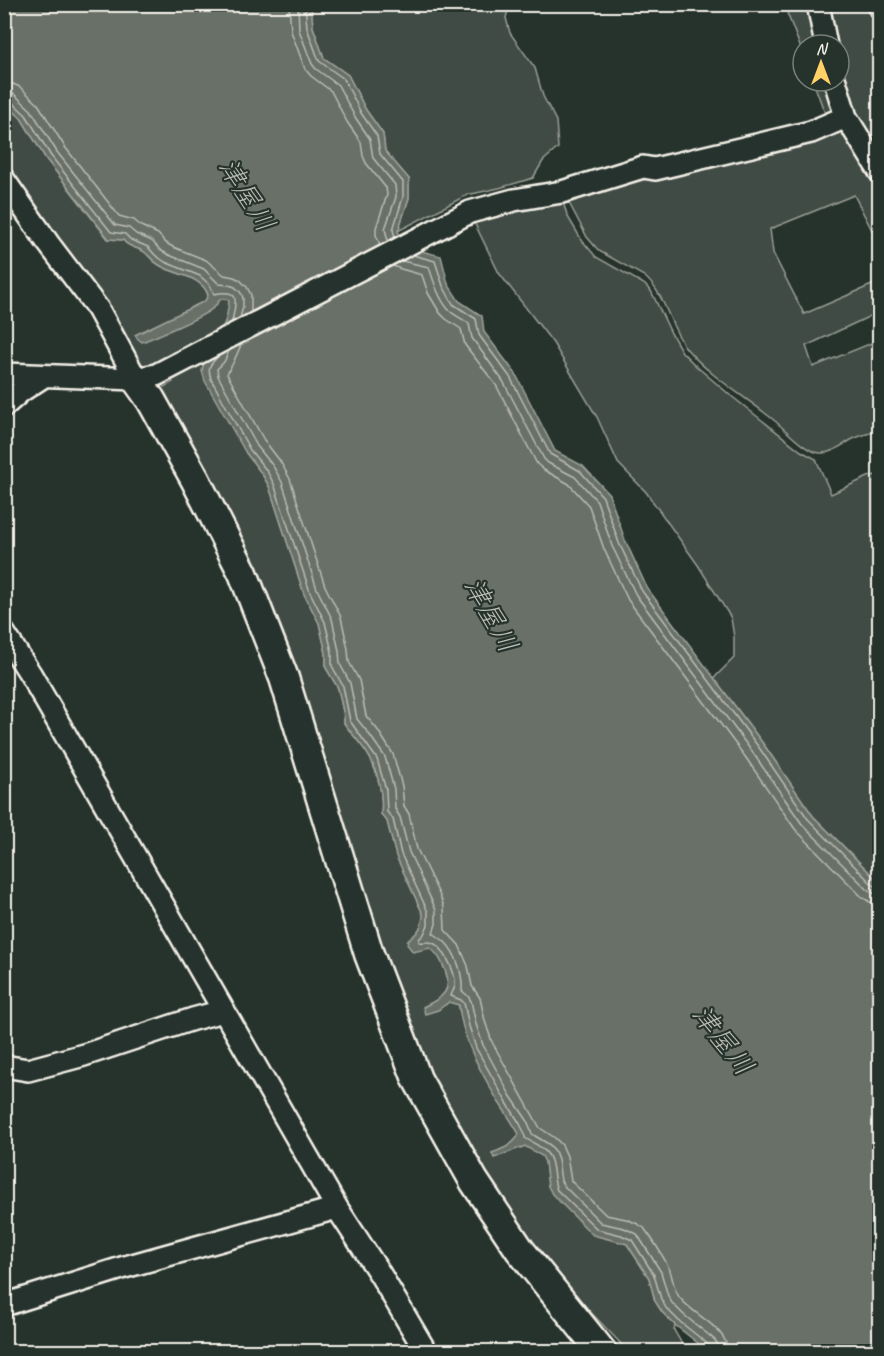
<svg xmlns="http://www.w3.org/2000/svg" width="884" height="1356" font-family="Caveat,'Klee One',sans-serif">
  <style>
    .green { fill: #414b45; stroke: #9a9e96; stroke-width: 1.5 }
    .water { fill: #676f68; stroke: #9fa39b; stroke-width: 1.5 }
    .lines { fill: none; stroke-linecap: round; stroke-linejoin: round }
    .shore { stroke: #bcbdb5; stroke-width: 1.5 }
    .street-casing { stroke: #f4f1e8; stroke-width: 26 }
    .secondary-casing { stroke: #f4f1e8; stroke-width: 33 }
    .street { stroke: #26332d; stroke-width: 21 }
    .secondary { stroke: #26332d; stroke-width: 28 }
    .labels { text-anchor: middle; stroke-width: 4.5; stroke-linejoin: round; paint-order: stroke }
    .water-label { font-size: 27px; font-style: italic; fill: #bcbdb5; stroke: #26332d }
  </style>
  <rect width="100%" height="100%" fill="#26332d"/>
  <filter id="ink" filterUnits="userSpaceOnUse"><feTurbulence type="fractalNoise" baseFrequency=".0167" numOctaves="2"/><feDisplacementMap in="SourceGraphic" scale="12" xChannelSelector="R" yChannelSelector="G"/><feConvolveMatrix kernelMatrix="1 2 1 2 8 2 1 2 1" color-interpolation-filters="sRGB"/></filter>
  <g filter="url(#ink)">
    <path class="green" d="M311,5H509L506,18L510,33L535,68L543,96L556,121L558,148L543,161L533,178L499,188L467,195L398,231L409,198V179L385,151L383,134L366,110L348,75L324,58L313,27Z
      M784,5H811L820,45H803V54Z
      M824,5H869L879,37V159L853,113L839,72V45H833Z
      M813,81H830L838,108L827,119Z
      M4,103L21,118L46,159L108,239L123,240C128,247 135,247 143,251C149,255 153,262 161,266C176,275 202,276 208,295L205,301L135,335L216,305C219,299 224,295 230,301C229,311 226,321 221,330L150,367L131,360L52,236L5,167Z
      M843,128L846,131L879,183V244L854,195L770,229L773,253L804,314L879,282V312L806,346L813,367L879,340V430C871,433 862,435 853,439C843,444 832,454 820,453C805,452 786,430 775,421C746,397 710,377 686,348C669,326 666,294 644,276L599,251L587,237L568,201L570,194Z
      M562,200L568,217L581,239L596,257L644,284L651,291L671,333L682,352L696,366L730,395L801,451L816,459L831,494L868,477L879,474V882L813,816L764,745L714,678L734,658V637L731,618L698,565L646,492L618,463L597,417L553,343L499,273L472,218Z
      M213,354L246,453L262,474L269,486L304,594L319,623L326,653V668L338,688L344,716V723C353,736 366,748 372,762C379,778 383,797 381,814L387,821L396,856L423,914C423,926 418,934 408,940C416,943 428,945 435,951C439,955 442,962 444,968C454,990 443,998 423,1007L445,1005L449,1002L459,1005V1010L519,1134C514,1145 503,1149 492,1153L494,1157L525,1146L543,1156L545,1162L548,1186L601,1237L619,1240L627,1244L649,1278L655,1301L662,1312L675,1325L674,1330L686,1351H628L529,1248L485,1178L427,1071L378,952L294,680L150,381L158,377L164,387L173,382L169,375Z"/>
    <path class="water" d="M4,5H311L313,27L324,58L348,75L366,110L383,134L385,151L409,179V198L398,231L406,247L441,256L448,284L459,301L482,316L484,332L515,373L555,451L583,466L609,494L625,540L647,588L764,745L813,816L879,882V1351H708L675,1325L662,1312L655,1301L649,1278L627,1244L593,1235L552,1194L548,1186L545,1162L542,1156L525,1146L494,1158L492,1153C503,1149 514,1145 519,1134C513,1123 505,1112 498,1101C481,1072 462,1040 459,1005L449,1002L438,1010L425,1014L423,1007C443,998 454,990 444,967C440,959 437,953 430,948L413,952L407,944L408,940C418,934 423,926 423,914L396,856L387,821L381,814C383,797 379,778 372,762C366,748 353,736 344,723V716L338,688L326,668V653L319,623L304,594L269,486L262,474L246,453L205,381L202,371L204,361L226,321L229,301C222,295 220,300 215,306C208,316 156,336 142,342L137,338L135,335L205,301L208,295C202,276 176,275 161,266C153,262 149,255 143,251C135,247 128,247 123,240L109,239L46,159L21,118L5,103Z"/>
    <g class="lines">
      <path class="shore" d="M289,4L291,31L305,69L311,76L331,91L347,122L361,142L363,156L366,163L386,188L387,195L376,228V235L380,245
        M298,4L299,30L312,64L316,69L338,85L355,117L370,139L373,158L395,185L396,197L385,229L388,241
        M305,4L307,28L319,61L344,79L361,113L377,136L380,154L403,182V197L393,230L395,238
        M4,83L13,84L20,87L38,104L65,147L119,216L134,220L141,226L158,234L166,243L173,247L206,260L224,275L234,277L240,280L247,287L251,295V312
        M4,92L14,94L31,110L57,152L115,225L129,228L136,234L152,241L160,250L169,255L204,269L219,284L229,285L235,287L241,293L243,298V307L240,318
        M4,99L10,100L26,115L51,156L111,232L125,234L131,240L148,247L155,255L165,262L200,276L210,285L214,294C243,288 235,303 232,322
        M413,255L435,261L443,286L453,304L476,319L479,335L510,377L550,454L580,471L603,497L619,543L642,591L760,749L808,819L872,884L875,886H880
        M402,261L429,267C434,282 438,297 448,309C453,315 463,319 469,324L472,338L503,381L544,459L548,463L575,477L597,501L612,546L636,595L753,753L802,824L867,889L873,893L880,894
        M393,266L401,269L422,275L428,293L440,313L446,319L461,329L465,345L496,385L537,464L544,470L569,484L589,506L604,549L628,600L746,758L795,829L862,897L870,902L880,903
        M241,345L233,363L227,374L264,440L280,461L290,479L325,586L341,617L348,649L349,662L359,680L366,716L377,729L393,754L402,786L404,806L409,814L417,849L440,896L444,907L445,930L459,945L468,966L472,986L480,998L485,1021L492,1042L540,1128L555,1138L562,1145L567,1156L571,1181L606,1215L626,1219L638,1224L644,1228C653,1240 662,1254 669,1268C673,1277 673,1290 680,1298C694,1316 727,1327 728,1352
        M229,351L224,362L217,369L218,376L257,446L273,466L282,482L317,589L332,619L339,651L340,664L350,683L357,719L369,734L385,757L394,789L395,809L400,817L409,852L436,910V924L433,933C437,936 442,939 445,942C457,954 463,975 462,991L468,996L471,1001L476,1024L483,1045L510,1095L527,1120L532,1134L550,1145L555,1151L558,1159L561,1181L564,1186L601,1223L624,1228L637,1234L661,1272L668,1296L672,1303L684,1315L715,1340L718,1345L719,1352
        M218,356C210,366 207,365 211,379L250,450L267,471L274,484L310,592L325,622L332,652V666L343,686L350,721L377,759L386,790L387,812L393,819L401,854L428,912V925L424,934L419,939V942C424,943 428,941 433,943C444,947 457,975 455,986C454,990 452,992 451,996L461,1000L464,1003L469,1026L476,1048L504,1098L520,1124L524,1132L525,1138C531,1142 541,1146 546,1152C555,1161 552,1179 557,1190L597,1229L621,1235L632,1240L654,1275L661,1299L666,1308L679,1321L709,1345L711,1352"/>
      <defs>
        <path id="street" d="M818,4L826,45
          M878,4L880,8
          M835,81L846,117L880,172
          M4,180L48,243L98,309L136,379
          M4,374L136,379L156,375L470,212L514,200L562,192L643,167L655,169L811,132L846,117
          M4,406L21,391L44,376
          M4,633L31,675L337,1208L380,1274L426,1352
          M4,1066L28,1070L84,1055L193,1019L223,1011
          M4,1305L125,1267L337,1208"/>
        <path id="secondary" d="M136,379L151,400L195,479L243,573L284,678L369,954L417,1079L474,1181L520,1250L602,1352"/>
      </defs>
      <use href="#street" class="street-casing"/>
      <use href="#secondary" class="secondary-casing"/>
      <use href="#street" class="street"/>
      <use href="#secondary" class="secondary"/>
    </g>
  </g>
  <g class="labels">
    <g class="water-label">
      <text transform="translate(247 195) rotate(58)" y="9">津屋川</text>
      <text transform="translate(491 615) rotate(61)" y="9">津屋川</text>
      <text transform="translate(723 1040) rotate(52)" y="9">津屋川</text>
    </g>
  </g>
  <rect width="884" height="1356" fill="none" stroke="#26332d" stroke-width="24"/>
  <rect x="12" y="12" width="860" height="1332" fill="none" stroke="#f4f1e8" stroke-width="2" filter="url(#ink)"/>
  <g transform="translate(821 63)"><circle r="28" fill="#26332d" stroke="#787f78" stroke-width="1.5"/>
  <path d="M0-4.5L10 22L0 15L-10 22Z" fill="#ffd166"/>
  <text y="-9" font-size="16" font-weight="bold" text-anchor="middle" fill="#f4f1e8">N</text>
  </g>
</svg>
